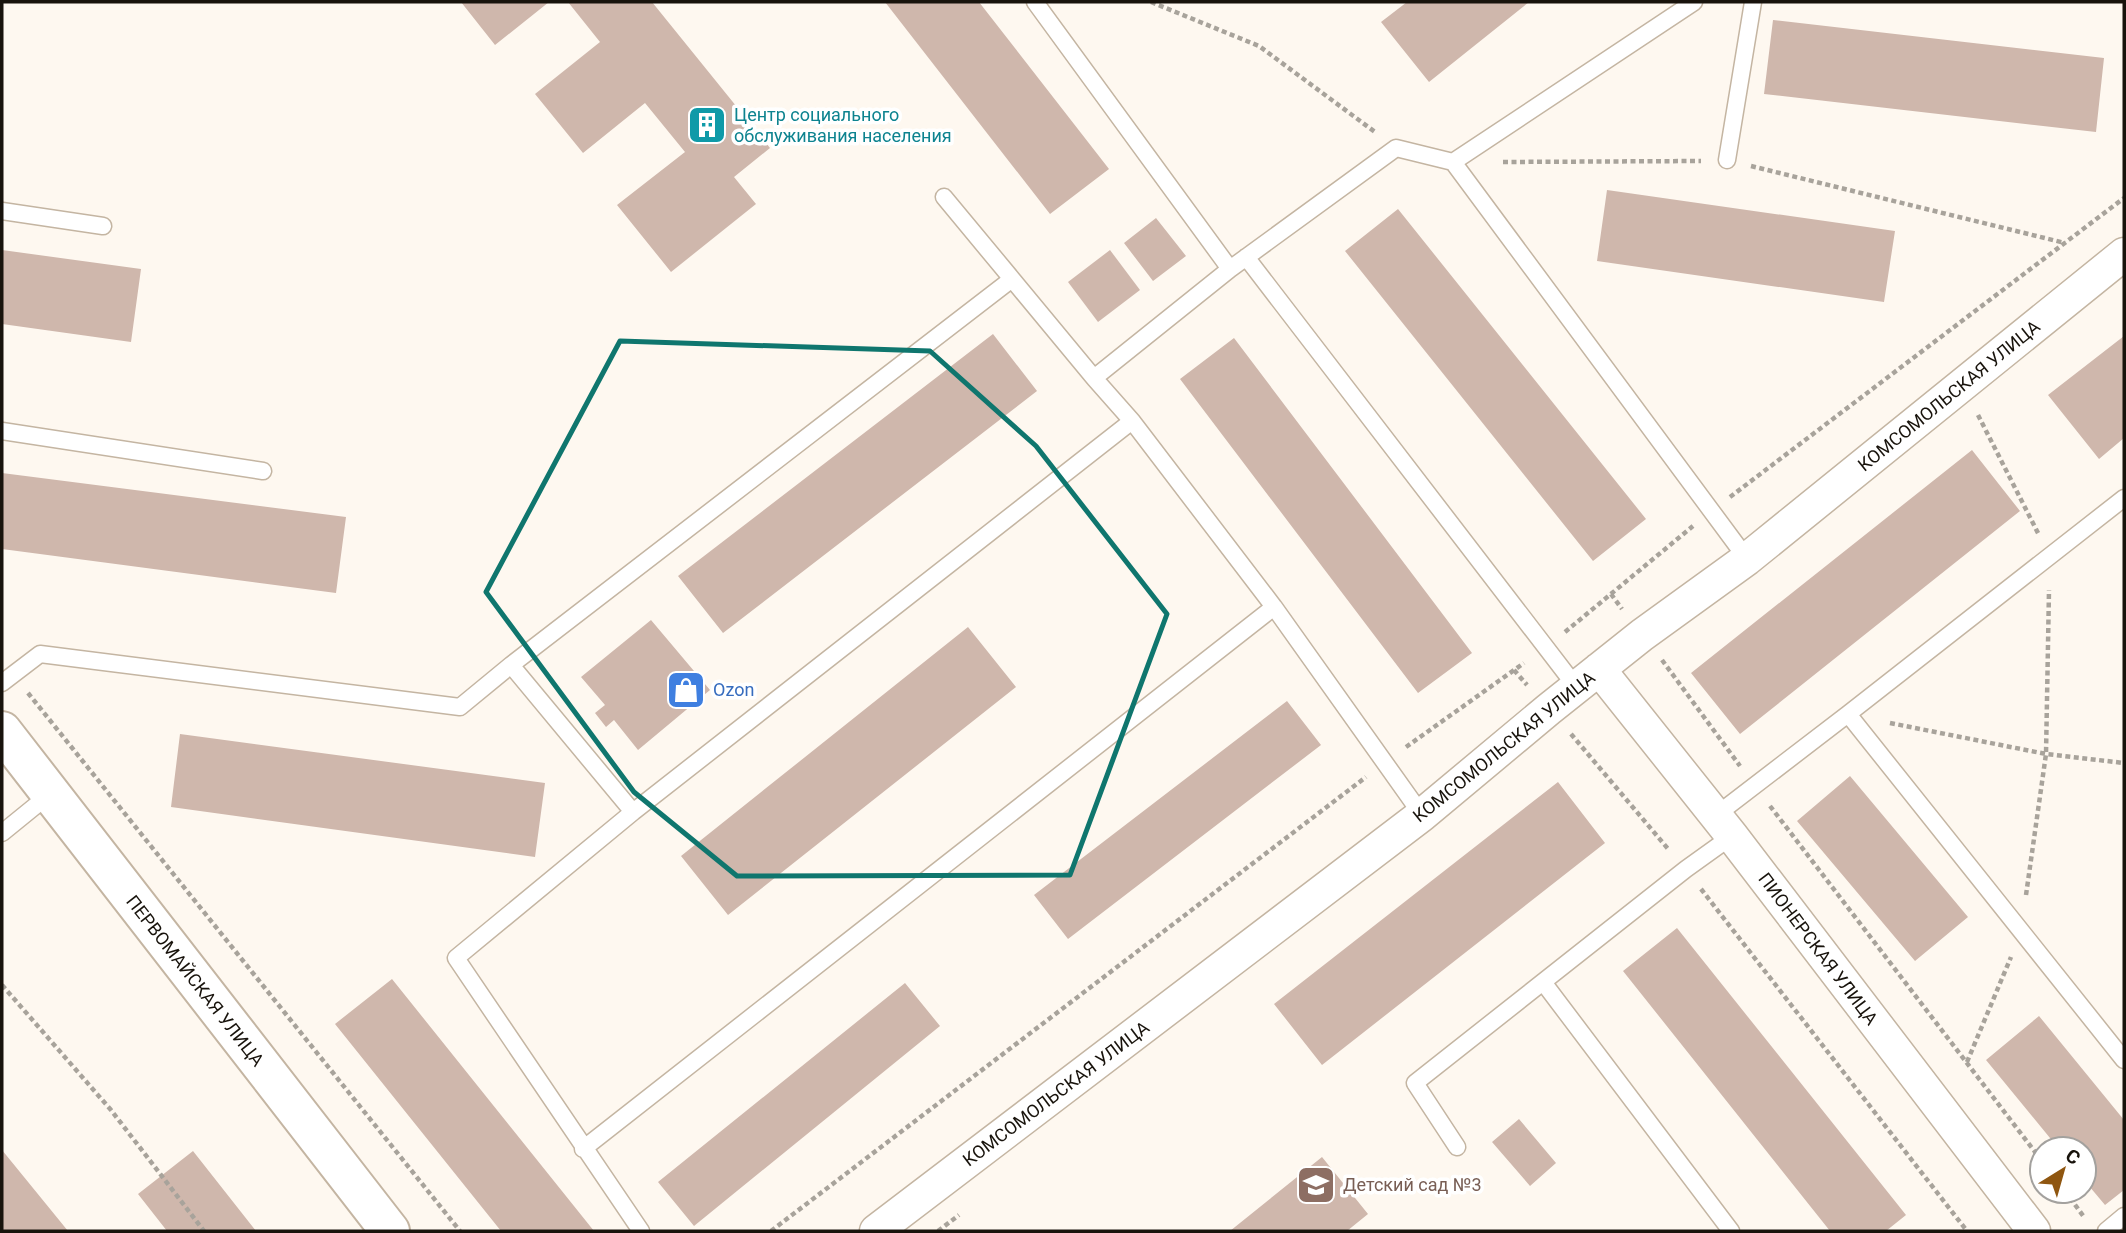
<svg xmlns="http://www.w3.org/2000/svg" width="2126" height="1233" font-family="Roboto,sans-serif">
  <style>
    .building { fill: #cfb7ac }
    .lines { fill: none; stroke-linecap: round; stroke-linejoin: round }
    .service-casing { stroke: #c4b5a2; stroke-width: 19 }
    .minor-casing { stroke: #c4b5a2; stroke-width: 35 }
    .tertiary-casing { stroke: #c4b5a2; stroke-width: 42 }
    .path { stroke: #a8a39b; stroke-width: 4.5; stroke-dasharray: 5 3.5; stroke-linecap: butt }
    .service { stroke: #fff; stroke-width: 16 }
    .minor { stroke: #fff; stroke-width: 32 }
    .tertiary { stroke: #fff; stroke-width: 38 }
    .marked { fill: none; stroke: #0f766e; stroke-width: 5; stroke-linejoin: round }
    .labels { text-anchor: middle; stroke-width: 7; stroke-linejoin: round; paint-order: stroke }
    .culture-label { font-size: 18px; fill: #0d838f; stroke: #fff; text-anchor: start }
    .street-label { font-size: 18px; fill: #18130c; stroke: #fff }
    .shop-label { font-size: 18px; fill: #366cbe; stroke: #fff; text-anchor: start }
    .education-label { font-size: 18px; fill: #785e54; stroke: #fff; text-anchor: start }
  </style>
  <rect width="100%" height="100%" fill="#fef8f0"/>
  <path class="building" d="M461,2H549L495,45Z
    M568,2H652L770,148L734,177L756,204L671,272L617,205L685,152L645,103L583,153L535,94L600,42Z
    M885,2H979L1109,169L1050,214Z
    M1407,2H1529L1429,82L1381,22Z
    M1773,20L2104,58L2096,132L1764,94Z
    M1607,190L1895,231L1884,302L1597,261Z
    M1398,209L1646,519L1593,561L1345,251Z
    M1156,218L1186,256L1153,281L1124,243Z
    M2,250L141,269L131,342L2,324Z
    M1110,250L1140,290L1098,322L1068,282Z
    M993,334L1037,391L723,633L678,576Z
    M2124,336V438L2099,459L2048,395Z
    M1234,338L1472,653L1418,693L1180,379Z
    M1972,450L2020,511L1740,734L1691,673Z
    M2,473L346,517L336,593L2,549Z
    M651,620L710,690L638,750L614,720L606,727L595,713L605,705L581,677Z
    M968,627L1016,687L728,915L681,856Z
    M1287,701L1321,745L1068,939L1034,895Z
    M180,734L545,783L535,857L171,807Z
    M1850,776L1968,917L1915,961L1797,821Z
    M1558,782L1605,843L1322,1065L1274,1004Z
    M1677,928L1906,1215L1886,1231H1830L1623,971Z
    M392,979L594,1231H501L335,1024Z
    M905,983L940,1026L694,1226L658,1182Z
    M2039,1016L2124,1120V1190L2105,1205L2084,1180V1149H2059L1986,1060Z
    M1519,1119L1556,1163L1530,1186L1492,1142Z
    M2,1150L68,1231H2Z
    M193,1151L256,1231H167L138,1194Z
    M1322,1157L1368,1214L1347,1231H1230Z"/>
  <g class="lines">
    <defs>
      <path id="service" d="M1035,2L1230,269L1396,148L1453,162L1694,2
        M1727,160L1753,2
        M1453,162L1747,559
        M944,197L1012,279
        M2,211L103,226
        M1246,257L1577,688
        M1094,378L1132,421L1274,607L1422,815
        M2,431L263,471
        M2,683L40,654L460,707L511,665
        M1848,714L2124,1060
        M633,812L1132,421
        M1715,816L1848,714L2124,498
        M2,833L50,794
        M1543,982L1731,1231
        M1457,1147L1415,1083L1686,869L1732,836
        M583,1149L1274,607
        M641,1231L456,958L633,812L511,665L1012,279L1094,378L1230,269
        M2106,1231L2124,1216"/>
      <path id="minor" d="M1599,669L1732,836L2034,1231
        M876,1231L1422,815L1549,709L1642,635L1747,559L2124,254"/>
      <path id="tertiary" d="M2,731L390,1231"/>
    </defs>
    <use href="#service" class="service-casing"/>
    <use href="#minor" class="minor-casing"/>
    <use href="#tertiary" class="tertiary-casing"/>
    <path class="path" d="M1151,2L1259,46L1375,132
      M1503,162L1701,161
      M1751,166L2065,243
      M1978,415L2039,535
      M1730,497L2124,198
      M1611,594L1622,609
      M1565,632L1693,526
      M1662,660L1740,766
      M1514,670L1527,685
      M28,693L460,1231
      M1890,723L2046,754L2124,763
      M1571,734L1669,850
      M1406,747L1524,663
      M1770,806L2042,1161
      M1701,889L1967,1231
      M2026,895L2046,754L2049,590
      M2,985L111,1110L204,1231
      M1967,1062L2011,957
      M2065,1191L2084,1217
      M771,1231L1366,777
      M938,1231L959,1215"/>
    <use href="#service" class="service"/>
    <use href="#minor" class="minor"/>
    <use href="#tertiary" class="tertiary"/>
  </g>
  <path class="marked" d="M620,341L930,351L1036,446L1167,614L1070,875L737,876L634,792L486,592Z"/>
  <defs>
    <symbol id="building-square" viewBox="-11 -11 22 22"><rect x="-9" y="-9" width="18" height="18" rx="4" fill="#0f9aa8" stroke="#fff"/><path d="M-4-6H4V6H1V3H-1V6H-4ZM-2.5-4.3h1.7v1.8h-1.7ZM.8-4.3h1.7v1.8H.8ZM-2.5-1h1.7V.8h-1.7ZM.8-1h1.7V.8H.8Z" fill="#fff"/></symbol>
    <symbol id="shop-square" viewBox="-11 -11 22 22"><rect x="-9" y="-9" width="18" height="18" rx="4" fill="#3f7fe0" stroke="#fff"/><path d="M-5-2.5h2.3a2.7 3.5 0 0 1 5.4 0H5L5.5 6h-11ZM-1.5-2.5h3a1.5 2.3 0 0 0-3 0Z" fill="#fff"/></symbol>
    <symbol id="school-square" viewBox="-11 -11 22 22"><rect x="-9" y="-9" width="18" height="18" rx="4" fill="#8d6e63" stroke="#fff"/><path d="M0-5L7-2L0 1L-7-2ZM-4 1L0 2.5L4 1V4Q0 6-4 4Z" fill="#fff"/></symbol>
  </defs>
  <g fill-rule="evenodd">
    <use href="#building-square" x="685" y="103" width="44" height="44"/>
    <use href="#shop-square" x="664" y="668" width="44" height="44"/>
    <use href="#school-square" x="1294" y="1163" width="44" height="44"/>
  </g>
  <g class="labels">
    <g class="culture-label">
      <text x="734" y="121">Центр социального<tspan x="734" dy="21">обслуживания населения</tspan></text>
    </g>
    <g class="street-label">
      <text transform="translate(1949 396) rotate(-39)" y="6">КОМСОМОЛЬСКАЯ УЛИЦА</text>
      <text transform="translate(1504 747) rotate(-39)" y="6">КОМСОМОЛЬСКАЯ УЛИЦА</text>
      <text transform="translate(1818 949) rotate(53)" y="6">ПИОНЕРСКАЯ УЛИЦА</text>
      <text transform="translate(195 981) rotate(52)" y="6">ПЕРВОМАЙСКАЯ УЛИЦА</text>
      <text transform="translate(1056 1094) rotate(-37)" y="6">КОМСОМОЛЬСКАЯ УЛИЦА</text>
    </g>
    <g class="shop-label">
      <text x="713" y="696">Ozon</text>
    </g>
    <g class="education-label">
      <text x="1343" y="1191">Детский сад №3</text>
    </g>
  </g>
  <rect width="2126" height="1233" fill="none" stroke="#18130c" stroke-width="7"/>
  <g transform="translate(2063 1170) rotate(37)"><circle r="33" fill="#ffffff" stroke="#a3a19e" stroke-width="2"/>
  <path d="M0-5L12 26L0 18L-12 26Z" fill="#8f5610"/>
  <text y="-10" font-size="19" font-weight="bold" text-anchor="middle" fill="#18130c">С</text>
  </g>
</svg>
